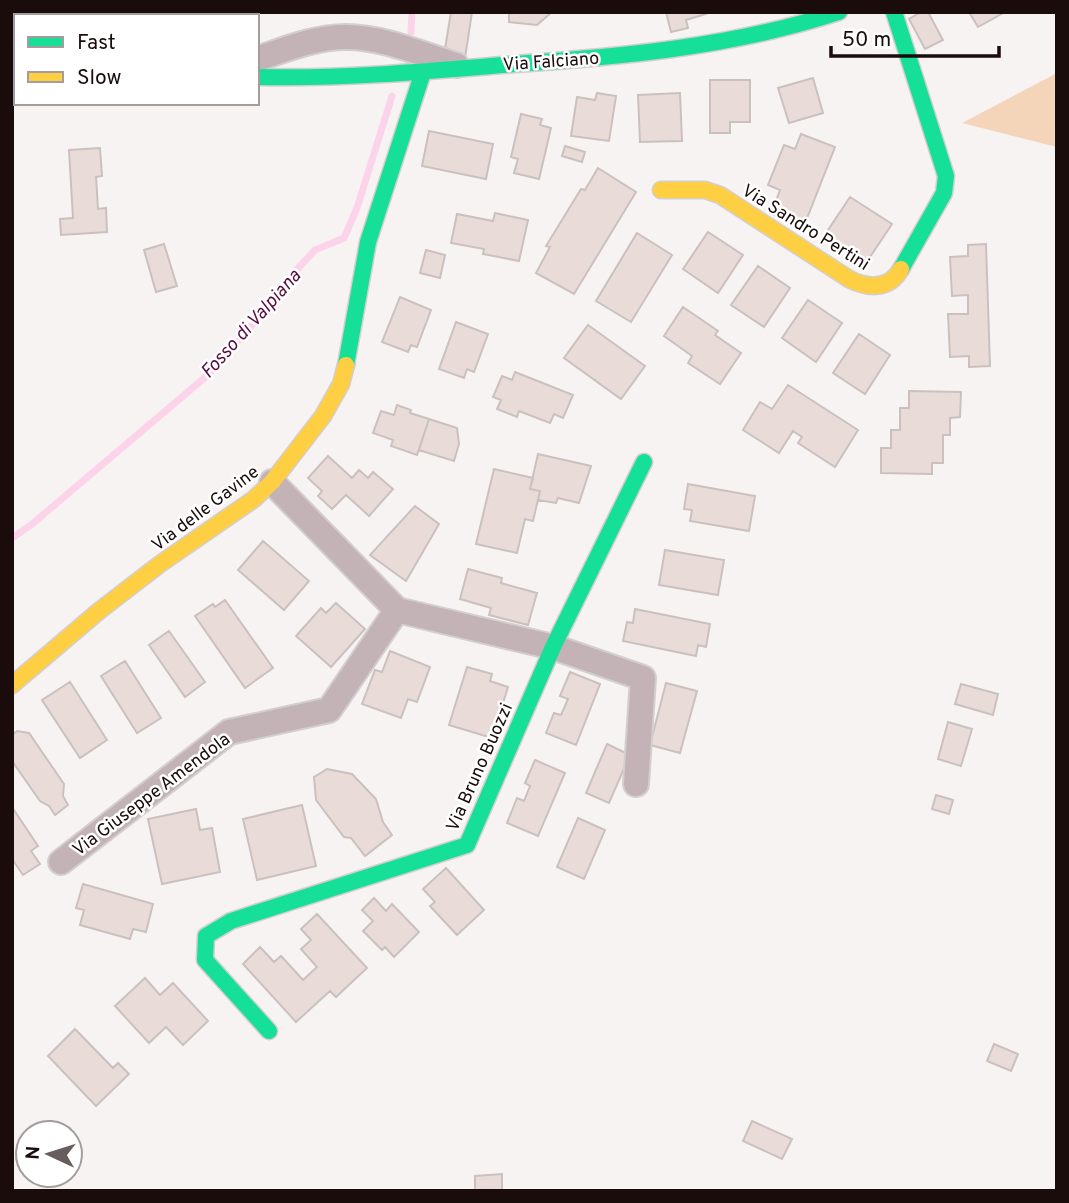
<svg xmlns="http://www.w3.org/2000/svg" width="1069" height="1203" font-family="Overpass,sans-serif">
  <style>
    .green { fill: #f4d5ba }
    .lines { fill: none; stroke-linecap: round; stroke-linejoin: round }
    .stream { stroke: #fcd4e9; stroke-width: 7 }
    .building { fill: #e9dcd8; stroke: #cac1be; stroke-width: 2 }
    .street-casing { stroke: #d3cfcf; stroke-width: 28 }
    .fast-casing { stroke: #d3cfcf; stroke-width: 19 }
    .slow-casing { stroke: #d3cfcf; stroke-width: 19 }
    .street { stroke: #c3b2b6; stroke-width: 24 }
    .fast { stroke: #16e098; stroke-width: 16 }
    .slow { stroke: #ffcf43; stroke-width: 16 }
    .labels { text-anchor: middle; stroke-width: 5; stroke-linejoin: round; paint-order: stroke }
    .street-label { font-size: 18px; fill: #190c0b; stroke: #fff }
    .water-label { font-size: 19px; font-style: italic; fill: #590c40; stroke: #fff }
  </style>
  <rect width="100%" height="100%" fill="#f8f3f3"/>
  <path class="green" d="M1057,73V147L962,123Z"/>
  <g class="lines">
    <path class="stream" d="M411,32L412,12
      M12,538L31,525L209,374L269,306L290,277L315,250L344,238L357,208L392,96"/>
  </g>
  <path class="building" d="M451,12H472L465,58L444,55Z
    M509,12H552L537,25L509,22Z
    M666,12H706V14L686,20L688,28L671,32Z
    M921,12H928L943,40L925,49L909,19Z
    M969,12H1005L978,27Z
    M813,78L823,113L789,123L778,88Z
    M710,80H750V122H730V133H710Z
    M597,93L616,96L609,141L571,136L577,97L595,100Z
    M680,93L682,141L640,142L638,95Z
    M521,114L542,119L540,125L551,128L539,179L514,173L518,159L511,157Z
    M429,131L493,144L486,179L422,166Z
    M801,134L835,147L804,226L771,214L780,190L768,185L784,145L795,149Z
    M565,146L585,152L582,162L562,156Z
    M100,148L102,176L96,177L98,209L106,208L107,232L61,235L60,219L73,218L69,150Z
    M598,168L636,192L574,294L536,273L550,247L546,246L581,189L585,190Z
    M850,197L892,224L866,263L824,236Z
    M495,213L528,220L519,261L483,254L484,249L451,243L457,214L493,221Z
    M708,232L743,255L718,293L683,269Z
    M637,233L672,255L631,322L596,301Z
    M164,244L177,286L156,292L144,250Z
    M986,244L990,366L969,367V356L950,357L948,314H968V295L952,296L950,257L968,256V245Z
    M426,250L445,255L440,278L420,273Z
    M758,266L790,288L764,327L731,305Z
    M400,297L431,310L417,347L411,345L408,352L382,342Z
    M808,300L842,323L816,362L782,338Z
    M683,307L718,331L715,335L741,353L720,384L688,363L692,356L664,336Z
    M456,322L488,334L474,372L467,369L464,378L439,369Z
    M588,325L645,366L621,399L564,358Z
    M859,334L890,355L865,394L833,373Z
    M515,372L573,395L563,418L554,414L550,423L519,411L517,417L497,409L501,400L493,397L502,376L512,380Z
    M788,385L858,430L835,467L798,443L802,437L793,431L779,453L743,430L760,402L772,409Z
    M909,391L961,392L960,417L950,418V435H943V463H932V474L881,473V448H891V430H900V408H909Z
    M397,405L411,410L410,413L429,419L417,455L391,446L393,440L373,433L381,411L394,415Z
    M429,419L457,428L459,444L454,461L419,450Z
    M538,454L591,466L579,503L558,498L556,503L538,500L540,491L530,489Z
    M328,456L352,478L359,470L368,478L373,472L393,489L369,516L346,495L332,509L318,496L322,491L308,478Z
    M494,469L533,478L530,489L540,491L533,521L525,519L517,553L476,544Z
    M688,484L755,496L749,531L690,521L692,510L684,509Z
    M415,506L439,524L406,581L370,555Z
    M263,541L309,581L284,610L238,570Z
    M665,550L724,560L718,595L659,585Z
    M468,569L502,578L501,583L537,593L528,625L489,615L491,608L460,599Z
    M225,600L273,668L245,688L195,616L213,604L215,607Z
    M336,603L365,629L331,667L296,636L321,608L326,613Z
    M635,609L710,624L706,647L698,645L696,656L623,641L627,622L633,623Z
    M169,631L205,682L185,697L149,645Z
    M390,651L430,667L417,702L408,699L401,718L362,704L375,670L382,672Z
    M125,661L161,718L137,733L101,676Z
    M467,667L492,674L490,681L508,687L492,738L449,725Z
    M570,672L600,684L576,745L546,733L554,713L561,715L568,699L560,696Z
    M70,682L107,740L80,758L42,700Z
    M666,683L697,691L680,753L650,745Z
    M961,684L998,694L993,715L955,704Z
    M948,722L972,729L961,766L938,759Z
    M17,731L29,733L64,784L63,796L68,805L55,815L49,806L40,801L12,761V735Z
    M607,744L630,755L609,803L586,793Z
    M535,760L565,773L538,836L507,823L517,798L524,801L530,786L525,783Z
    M327,769L352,774L376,799L383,822L392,835L365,856L351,838L344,837L316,800L314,777Z
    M936,795L953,800L949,814L932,809Z
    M302,805L316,866L257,880L243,819Z
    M12,807L38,846L31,851L40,864L23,875L12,859Z
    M196,809L200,830L212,828L220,872L162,884L148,819Z
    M578,818L605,830L584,879L557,867Z
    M446,868L484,910L457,935L430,906L435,902L423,889Z
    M83,884L153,904L146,932L133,929L130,939L80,925L84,910L76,908Z
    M374,898L386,911L392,904L419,932L394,957L385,947L382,950L363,931L373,921L362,910Z
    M317,914L367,968L336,997L330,991L296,1022L243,964L260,947L274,962L281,956L303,980L317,967L301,949L311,940L301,929Z
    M145,978L160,995L173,983L208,1021L183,1045L166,1027L149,1043L115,1006Z
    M75,1029L113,1068L118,1063L129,1074L96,1106L48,1056Z
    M994,1044L1018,1054L1011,1071L987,1061Z
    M752,1121L792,1139L782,1159L743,1141Z
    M502,1174V1191H475V1176Z"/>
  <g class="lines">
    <defs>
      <path id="street" d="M257,59C286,49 315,37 346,37C383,37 421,54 456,65
        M12,89L16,88
        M272,482L397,610L553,647L643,678L636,784
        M61,862L229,732L329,710L397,610"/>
      <path id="fast" d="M894,12L946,176L944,193L901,269
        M257,77C339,79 421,72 502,65C617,57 729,48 839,12
        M346,365L368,242L423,72
        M269,1031L205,960L206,936L231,921L467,845L553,647L644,462"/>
      <path id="slow" d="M661,190H705L720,195L849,279C869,289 889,290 901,269
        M12,685L99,611L160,564L254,499L272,482L323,416L341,384L346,365"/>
    </defs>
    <use href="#street" class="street-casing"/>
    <use href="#fast" class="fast-casing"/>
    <use href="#slow" class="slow-casing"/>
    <use href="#street" class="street"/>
    <use href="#fast" class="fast"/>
    <use href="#slow" class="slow"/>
  </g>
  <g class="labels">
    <g class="street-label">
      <text transform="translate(551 61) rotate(-4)" y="6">Via Falciano</text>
      <text transform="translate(806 227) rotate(32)" y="6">Via Sandro Pertini</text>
      <text transform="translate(205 508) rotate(-37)" y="6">Via delle Gavine</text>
      <text transform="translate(479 767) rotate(-66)" y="6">Via Bruno Buozzi</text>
      <text transform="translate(151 794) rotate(-37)" y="6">Via Giuseppe Amendola</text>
    </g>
    <g class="water-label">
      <text transform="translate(250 323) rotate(-48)" y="7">Fosso di Valpiana</text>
    </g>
  </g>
  <rect width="1069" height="1203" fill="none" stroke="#190c0b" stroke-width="28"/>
  <rect x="14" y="14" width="245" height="91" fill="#ffffff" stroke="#a39e9d" stroke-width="2"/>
  <rect x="28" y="37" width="35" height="10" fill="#16e098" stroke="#a39e9d" stroke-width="2"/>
  <text x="77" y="49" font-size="21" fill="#190c0b">Fast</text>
  <rect x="28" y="72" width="35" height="10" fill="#ffcf43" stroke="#a39e9d" stroke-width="2"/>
  <text x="77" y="84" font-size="21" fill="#190c0b">Slow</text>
  <g transform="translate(49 1154) rotate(274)"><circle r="33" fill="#ffffff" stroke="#a39e9d" stroke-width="2"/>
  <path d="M0-5L12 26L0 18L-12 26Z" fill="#675d5c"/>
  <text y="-10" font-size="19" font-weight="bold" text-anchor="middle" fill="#190c0b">N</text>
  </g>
  <path d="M831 46v10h168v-10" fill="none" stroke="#190c0b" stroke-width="3.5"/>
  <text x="842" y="46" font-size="21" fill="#190c0b" stroke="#ffffff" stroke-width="5" paint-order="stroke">50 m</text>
</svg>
